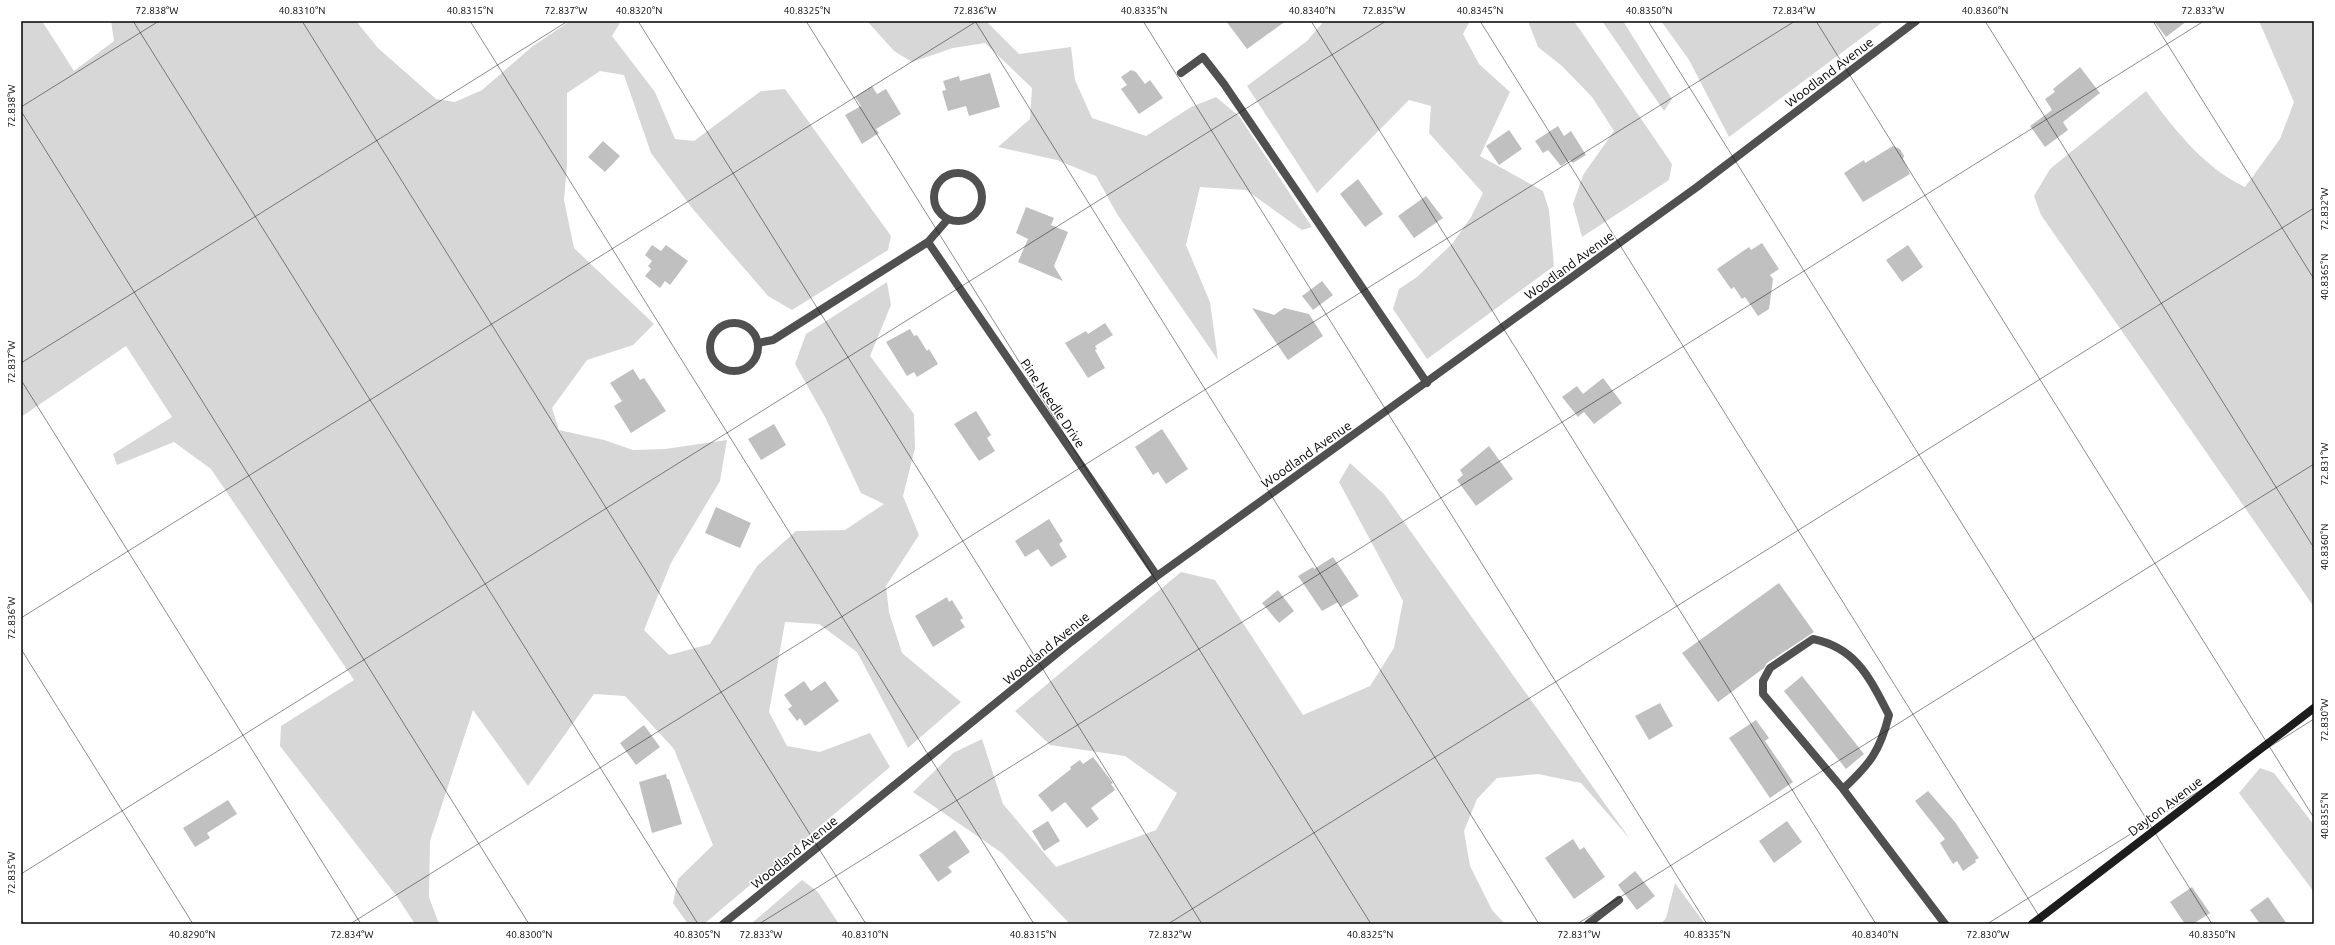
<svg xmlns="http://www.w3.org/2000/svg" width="2335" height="945" font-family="Ubuntu,sans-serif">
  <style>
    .green { fill: #d7d7d7 }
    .building { fill: #c0c0c0 }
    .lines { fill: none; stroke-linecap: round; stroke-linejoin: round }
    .lane { stroke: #505050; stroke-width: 8 }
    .street { stroke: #505050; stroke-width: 8 }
    .secondary { stroke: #1d1d1d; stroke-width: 8 }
    .ticks { fill: none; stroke: #000; stroke-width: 1; stroke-opacity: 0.45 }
    .labels { text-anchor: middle; stroke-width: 3; stroke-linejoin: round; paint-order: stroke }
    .street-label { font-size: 13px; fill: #000; stroke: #fff }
    .neatline { fill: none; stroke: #000; stroke-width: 1.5 }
    .ticks-label { font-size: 10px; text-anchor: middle; fill: #000 }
  </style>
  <rect width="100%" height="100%" fill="#fff"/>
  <path class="green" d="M21,21H42L74,71L114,41L111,21H356L378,48L436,99L455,102L482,90L533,46L570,21H621L612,36L655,92L675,139L694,141L761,91L785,89L891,236L888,250L792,310L768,296L692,208L651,153L624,75L600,71L567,93V165L564,200L574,248L654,324L633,345L587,360L552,408L559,430L604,440L633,450L665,449L727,440L720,481L671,563L644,630L669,655L710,644L757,566L796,531L845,530L884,504L861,493L825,417L795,364L806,334L887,282L891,305L870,356L914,414L915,448L903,496L919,535L886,586L889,612L902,653L961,702L908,748L857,652L819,624L785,622L769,712L787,746L820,752L870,733L890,767L704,924H688L673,903L678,879L713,845L674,749L625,696L594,694L528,786L473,710L430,841L429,897L439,924H415L398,898L280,746L281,726L354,680L211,469L174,442L117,465L113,454L172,417L126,346L21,417Z
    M867,21H986L1019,54L1071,47L1075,80L1092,118L1146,136L1191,107L1216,97L1239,116L1312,227L1302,230L1246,190L1200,187L1186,245L1210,302L1218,360L1117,214L1096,176L1057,160L998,147L1030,119L1032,88L985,43L953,48L912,62L894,51Z
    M1324,21H1470L1463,34L1479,64L1510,92L1480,156L1543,191L1549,210L1554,266L1427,359L1393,309L1399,289L1417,277L1452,244L1471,217L1483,193L1429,133L1431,106L1409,100L1317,193L1247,86L1307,41Z
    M1528,21H1574L1672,164L1669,180L1582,237L1573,204L1583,175L1614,131L1592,97L1562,66L1538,47Z
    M1602,21H1623L1672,99L1664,111Z
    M1661,21H1884L1729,137L1689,60Z
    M2259,21H2314V607L2041,215L2034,196L2050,169L2146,91C2174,129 2203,167 2245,187L2280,139L2294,102Z
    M1350,463L1384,494L1630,839L1581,783L1538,774L1497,778L1477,799L1464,831L1470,866L1492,910L1505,924H1070L1002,853L913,792L953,753L982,739L1003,804L1056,867L1156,830L1177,793L1125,756L1050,745L1015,711L1181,572L1215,580L1303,715L1370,686L1394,648L1403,601L1339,482Z
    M2260,768L2274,773L2314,825V892L2239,793Z
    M802,880L818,892L839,924H751Z
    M1675,883L1705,924H1661L1666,918Z"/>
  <path class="building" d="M1226,21H1286L1247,49Z
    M2154,21H2187L2166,37Z
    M2080,67L2100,93L2063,122L2068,130L2045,147L2030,126L2052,110L2045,99L2055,92L2053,89Z
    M1131,70L1136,72L1145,84L1150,80L1163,98L1139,114L1121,89L1127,85L1121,77Z
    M990,73L1000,107L969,116L966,106L948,111L942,91L946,90L943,81L959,76L960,81Z
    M872,86L877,94L886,89L901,114L876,129L879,133L862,144L845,115L861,106L855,97Z
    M1558,126L1564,136L1571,131L1586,155L1573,163L1570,160L1561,166L1548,150L1543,153L1535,141Z
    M1509,130L1522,149L1499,165L1486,146Z
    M603,141L620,156L605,172L588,157Z
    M1893,146L1900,149L1904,156L1903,159L1910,174L1863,202L1844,173L1864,160L1865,163Z
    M1358,179L1383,214L1365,227L1340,194Z
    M1426,196L1443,218L1414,238L1398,216Z
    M1026,207L1054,218L1051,225L1068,232L1054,266L1063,281L1018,262L1028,239L1016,233Z
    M1762,243L1779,269L1770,275L1773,279L1769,309L1758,316L1745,297L1742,299L1734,287L1731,289L1717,269L1749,247L1751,250Z
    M652,245L661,251L666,245L688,261L670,285L665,281L660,288L645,276L651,269L648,266L652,261L645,255Z
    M1908,245L1923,267L1902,282L1886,260Z
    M1322,281L1333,295L1313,310L1302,296Z
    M1252,308L1274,315L1284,308L1309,314L1323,336L1288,360Z
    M1105,323L1113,335L1095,346L1097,349L1095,350L1105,368L1088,378L1065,343L1086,331L1088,334Z
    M910,329L914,336L917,335L927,351L929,349L938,364L917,377L914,372L907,376L886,342Z
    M633,369L640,380L644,378L666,411L631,433L614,406L622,401L610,383Z
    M1603,378L1622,403L1594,424L1584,412L1578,417L1562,397L1577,386L1583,394Z
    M976,411L991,435L987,438L995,451L979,461L954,424Z
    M774,424L786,445L761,460L748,439Z
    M1162,429L1188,469L1166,484L1158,472L1153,475L1135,447Z
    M1489,446L1513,479L1476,506L1457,480L1463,475L1460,470Z
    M716,507L751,523L740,548L705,533Z
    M1049,519L1063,541L1059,544L1067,557L1051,567L1038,549L1025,557L1015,541Z
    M1333,557L1359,596L1341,607L1338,602L1322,611L1298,576L1313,567L1314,569Z
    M1779,583L1814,632L1767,663L1764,668L1718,702L1682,653Z
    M1278,590L1294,611L1279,623L1262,603Z
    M947,597L949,602L952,600L963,618L960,620L965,627L933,647L915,616Z
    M1802,676L1864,754L1846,769L1784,691Z
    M804,681L811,691L825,681L839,701L805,726L800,718L797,721L788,709L792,706L784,695Z
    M1660,703L1673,726L1649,740L1635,716Z
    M1756,720L1769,738L1765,741L1793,782L1770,798L1729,738Z
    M644,725L660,747L636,765L620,743Z
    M1093,757L1113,783L1111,784L1115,790L1091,808L1099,819L1087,828L1065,802L1052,812L1038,795L1071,769L1070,767L1080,760L1083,764Z
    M666,774L667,779H669L682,824L652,833L639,782Z
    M1928,791L1955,822L1979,858L1975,860L1976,862L1963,871L1957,861L1953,864L1940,843L1945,839L1915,801Z
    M228,800L237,814L207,833L210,838L195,847L183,828Z
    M1048,821L1060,841L1044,851L1032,831Z
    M1787,821L1802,842L1774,863L1759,841Z
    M955,830L970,852L948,867L952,872L938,882L919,855Z
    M1573,839L1580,850L1584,847L1605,877L1574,899L1545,858Z
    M1635,871L1655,896L1637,910L1618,885Z
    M2192,887L2210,913L2193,924H2185L2170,902Z
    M2268,897L2287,924H2260L2250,910Z"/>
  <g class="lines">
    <path class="lane" d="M1181,73L1203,57L1224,84L1427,383
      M1843,789C1870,764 1880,751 1889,715C1870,679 1857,648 1813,639L1770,668L1763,681V694L1843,789L1945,924
      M1588,924L1619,900"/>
    <path class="street" d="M934 197a24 24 0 1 1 48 0a24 24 0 1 1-48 0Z
      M928,242L1157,576
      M710 347a24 24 0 1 1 48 0a24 24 0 1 1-48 0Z
      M758,343L773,340L928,242L948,219
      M723,924L1071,642L1157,576L1697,187L1916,21"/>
    <path class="secondary" d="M2032,924L2314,708"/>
  </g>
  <path class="ticks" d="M133,21L698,924M302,21L866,924M470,21L1034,924M638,21L1202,924M806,21L1371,924M975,21L1539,924M1143,21L1707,924M1311,21L1876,924M1480,21L2044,924M1648,21L2212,924M1816,21L2314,818M1985,21L2314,548M2153,21L2314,279M21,107L159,21M21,111L529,924M21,363L568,21M21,380L361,924M21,618L977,21M21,649L193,924M21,874L1386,21M21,919L24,924M350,924L1795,21M759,924L2204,21M1168,924L2314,208M1577,924L2314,464M1987,924L2314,719"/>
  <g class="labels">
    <g class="street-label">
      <text transform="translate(1829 72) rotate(-37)" y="5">Woodland Avenue</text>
      <text transform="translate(1569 265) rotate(-36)" y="5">Woodland Avenue</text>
      <text transform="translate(1053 403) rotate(56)" y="5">Pine Needle Drive</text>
      <text transform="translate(1306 454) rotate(-35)" y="5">Woodland Avenue</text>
      <text transform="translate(1046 648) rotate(-39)" y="5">Woodland Avenue</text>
      <text transform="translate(2165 806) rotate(-37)" y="5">Dayton Avenue</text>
      <text transform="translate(794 852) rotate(-39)" y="5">Woodland Avenue</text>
    </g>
  </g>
  <rect width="2335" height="945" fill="none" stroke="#ffffff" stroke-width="44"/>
  <rect x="22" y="22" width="2291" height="901" class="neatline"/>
  <g class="ticks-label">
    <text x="157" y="14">72.838°W</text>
    <text x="302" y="14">40.8310°N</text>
    <text x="470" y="14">40.8315°N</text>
    <text x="566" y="14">72.837°W</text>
    <text x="639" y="14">40.8320°N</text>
    <text x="807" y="14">40.8325°N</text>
    <text x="975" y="14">72.836°W</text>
    <text x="1144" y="14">40.8335°N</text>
    <text x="1312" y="14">40.8340°N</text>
    <text x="1384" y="14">72.835°W</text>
    <text x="1480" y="14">40.8345°N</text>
    <text x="1649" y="14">40.8350°N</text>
    <text x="1794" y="14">72.834°W</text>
    <text x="1985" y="14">40.8360°N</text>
    <text x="2203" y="14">72.833°W</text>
    <text transform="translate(11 106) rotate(-90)" y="4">72.838°W</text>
    <text transform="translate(2324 209) rotate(-90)" y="4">72.832°W</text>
    <text transform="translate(2324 277) rotate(-90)" y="4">40.8365°N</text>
    <text transform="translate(11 362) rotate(-90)" y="4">72.837°W</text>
    <text transform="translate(2324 464) rotate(-90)" y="4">72.831°W</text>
    <text transform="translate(2324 547) rotate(-90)" y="4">40.8360°N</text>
    <text transform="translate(11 618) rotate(-90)" y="4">72.836°W</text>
    <text transform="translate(2324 720) rotate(-90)" y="4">72.830°W</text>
    <text transform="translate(2324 816) rotate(-90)" y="4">40.8355°N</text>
    <text transform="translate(11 873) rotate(-90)" y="4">72.835°W</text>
    <text x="192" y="938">40.8290°N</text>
    <text x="352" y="938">72.834°W</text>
    <text x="529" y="938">40.8300°N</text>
    <text x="697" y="938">40.8305°N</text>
    <text x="761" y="938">72.833°W</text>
    <text x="865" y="938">40.8310°N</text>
    <text x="1033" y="938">40.8315°N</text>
    <text x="1170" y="938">72.832°W</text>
    <text x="1370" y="938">40.8325°N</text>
    <text x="1579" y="938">72.831°W</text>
    <text x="1707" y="938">40.8335°N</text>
    <text x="1875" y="938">40.8340°N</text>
    <text x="1988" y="938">72.830°W</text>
    <text x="2212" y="938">40.8350°N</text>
  </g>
</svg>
